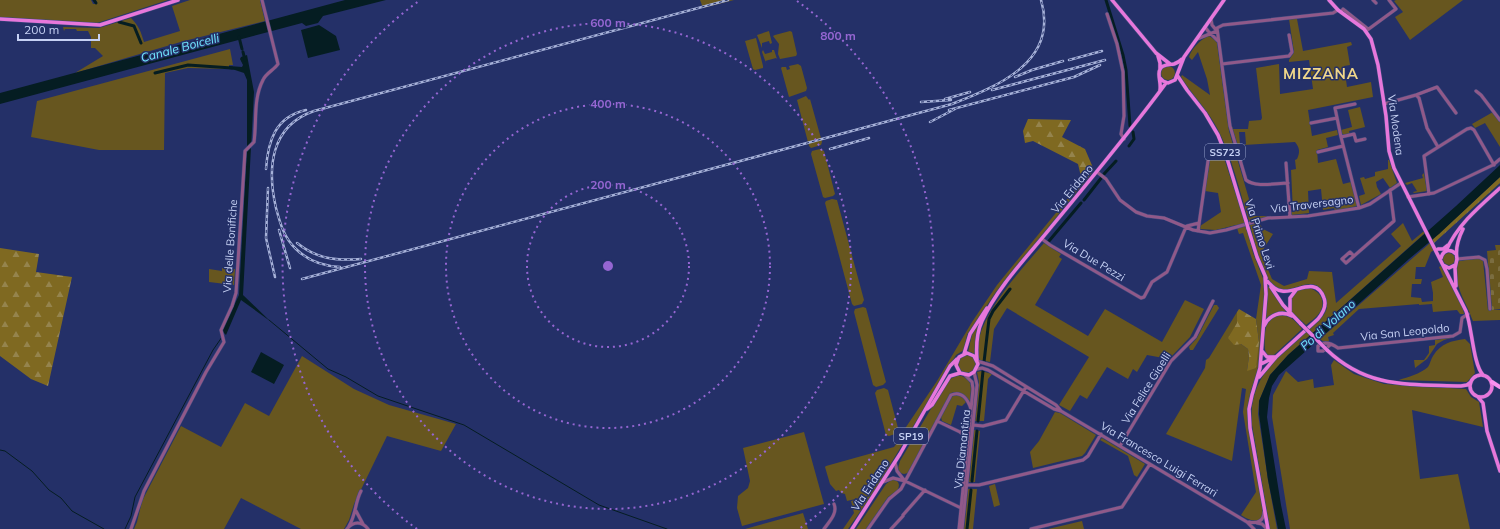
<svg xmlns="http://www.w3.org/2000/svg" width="1500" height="529" font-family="Mulish,sans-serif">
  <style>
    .green { fill: #67561f }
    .forest { fill: url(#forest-firs) }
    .cemetery { fill: url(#cemetery-stones) }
    .water { fill: #051d22 }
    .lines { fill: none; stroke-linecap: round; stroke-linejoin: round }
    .stream { stroke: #051d22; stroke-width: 1 }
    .canal { stroke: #051d22; stroke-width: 3 }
    .minor-casing { stroke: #3e4a7e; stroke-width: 4 }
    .major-casing { stroke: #3e4a7e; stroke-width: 4.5 }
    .highway-casing { stroke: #3e4a7e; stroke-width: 5 }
    .minor { stroke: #905989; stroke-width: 3 }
    .major { stroke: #e777db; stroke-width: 3.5 }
    .highway { stroke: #fb90ef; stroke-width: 4 }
    .rail-casing { stroke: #a7b2d9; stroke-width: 2.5 }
    .rail { stroke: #243068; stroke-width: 1; stroke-dasharray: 3; stroke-linecap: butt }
    .major-bridge-casing { stroke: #3e4a7e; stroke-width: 4.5; stroke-linecap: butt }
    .major-bridge { stroke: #e777db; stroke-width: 3.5 }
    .ring { fill: none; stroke: #9566d2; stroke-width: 2; stroke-dasharray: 2 4 }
    .labels { text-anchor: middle; stroke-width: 3; stroke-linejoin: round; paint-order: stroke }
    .shield { fill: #243068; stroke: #95a1ca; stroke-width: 1 }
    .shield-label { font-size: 10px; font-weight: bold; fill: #c6d1f4 }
    .street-label { font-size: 11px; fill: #c6d1f4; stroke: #243068 }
    .water-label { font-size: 12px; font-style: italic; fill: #71e8fe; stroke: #243068 }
    .district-label { font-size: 15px; font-weight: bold; letter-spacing: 1px; fill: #f1d78a; stroke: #243068 }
    .centre { fill: #9566d2; stroke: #243068; stroke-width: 2 }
    .ring-label { font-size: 12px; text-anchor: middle; font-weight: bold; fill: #9566d2; stroke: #243068; stroke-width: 3; stroke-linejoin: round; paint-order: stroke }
  </style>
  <defs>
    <pattern id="forest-firs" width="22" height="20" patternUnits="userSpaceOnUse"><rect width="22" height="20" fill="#7f6921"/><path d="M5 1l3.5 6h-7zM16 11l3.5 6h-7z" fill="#95844d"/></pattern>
    <pattern id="cemetery-stones" width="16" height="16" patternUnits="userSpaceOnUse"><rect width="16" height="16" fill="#67561f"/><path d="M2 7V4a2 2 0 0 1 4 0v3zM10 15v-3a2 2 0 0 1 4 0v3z" fill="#7b6d40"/></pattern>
  </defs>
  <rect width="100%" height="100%" fill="#243068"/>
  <path class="green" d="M0,0H91L93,4H97L96,0H168L94,24L0,17Z
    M190,0H260L265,21L184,41L75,73L103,56L95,48H91V37L88,31H77L76,29H65L64,31L63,27L99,28L131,18C139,26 141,32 144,42L180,31L172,6Z
    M700,0H734L703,8Z
    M1396,0H1463L1410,40L1395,17L1403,12L1394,1Z
    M1289,19H1297L1303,51L1351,42L1352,45L1347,47L1350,65L1344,66L1347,87L1371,82L1373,97L1308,110L1312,136L1337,130L1338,135L1326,138L1328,147L1317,150L1318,163L1336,159L1343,184L1351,182L1357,206L1335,211L1334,208L1323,210L1321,189L1308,191L1309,213L1292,215L1291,212H1293L1291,170L1296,169L1295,160L1297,159C1300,152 1300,148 1295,142L1244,145L1246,144L1245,132H1239L1240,145L1238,146L1232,127H1233V129H1248L1249,121L1261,120L1262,118L1256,68L1279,64L1280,94L1313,89L1309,60L1289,62V60L1294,52Z
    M769,31L772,43L770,44L769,41L762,43V48L757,35Z
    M790,31L792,32L797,54L796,56L780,59L778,54L779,44L773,36L775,35Z
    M1209,36L1215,40L1217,43L1229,131L1254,216H1271L1249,221C1239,190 1232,156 1217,128C1207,109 1192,95 1181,77L1182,75L1210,95L1207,79L1198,52L1192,60L1189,57C1191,50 1201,38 1209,36Z
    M756,38L763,66V68L755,70L753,69L745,41Z
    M230,49L233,65H229V69L188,68L165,73L164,150H99L31,137L37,101Z
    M763,50L765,54L772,52V50H774L777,59L776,58L765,61L767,66L762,52Z
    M798,64L801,66L807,88L806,91L789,97L781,68L782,67H786L787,70L790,69L789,66Z
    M1161 73a7 7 0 1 1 14 0a7 7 0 1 1-14 0Z
    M806,96L809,100L810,99L822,142L821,145L811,148L809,146L797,100Z
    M1360,107L1365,127L1349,131L1350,135L1343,136L1341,130L1352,127L1348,110Z
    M1493,112L1500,121V147L1485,123L1475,128L1472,124Z
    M820,149L824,151L835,194L833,196L825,198L823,197L811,154L812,151Z
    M1222,152L1246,225L1253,253L1264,281L1265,291L1258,372L1251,390L1247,413L1263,512C1262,526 1248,520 1241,515L1256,492L1243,412L1246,389L1242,388L1232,461L1166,434L1205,368L1206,360L1209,358L1237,312V323L1241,344L1248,349L1249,356L1247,371L1259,342L1256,319L1261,285L1243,233L1239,234L1236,225L1216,230L1200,229V226L1221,212L1218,193L1205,191L1211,155Z
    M1388,160H1389L1397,183L1390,188L1383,178L1376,182L1377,187L1381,194L1361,205L1359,196L1365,194L1360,178L1364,177L1365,179L1375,176V172L1388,169Z
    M1424,173L1427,191L1414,193L1413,192L1417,191L1412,183L1407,185L1405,183L1423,178L1422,175Z
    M1082,181L1084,183L996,292L967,335L964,350L956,355L872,495L847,501L845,494L841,493L839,490L836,491L830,484L825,467L826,466L894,447L901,437L902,433L937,381L972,322L997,285Z
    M832,199L837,200L864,300L862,304L854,306L852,304L825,203L826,201Z
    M1259,223L1263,229L1273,234L1261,253L1272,279L1284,286L1307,279L1309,271L1332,272L1336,303L1401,246L1391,234L1403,223L1412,241L1424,231L1425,233L1288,355L1270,375L1259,401L1258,414L1268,480L1277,529H1270L1252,425C1246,371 1290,349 1323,316C1327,310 1329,304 1325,296C1314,270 1291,297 1276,288C1263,280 1254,240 1250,225Z
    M1044,243L1061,254L1059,257L1062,259L1035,305L1088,336L1105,309L1162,342L1185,300L1204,309L1190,337L1169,359L1147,355L1137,372L1133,369L1128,379L1107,367L1087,399L1080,395L1070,411L1059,405L1089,357L1007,308L994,329L990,362L980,360C966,327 1024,267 1044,243Z
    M1430,243L1434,250L1431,252L1425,267H1416L1415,279H1422L1421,284H1412L1411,297L1421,298L1422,302L1433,301V293L1431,282L1443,277L1439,267L1441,266C1446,276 1464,305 1464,314H1460L1457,310L1433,312L1432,304L1419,305V304L1359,309L1333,333L1334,335L1328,337L1329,341L1328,342H1324L1320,339Z
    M1443 259a6 6 0 1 1 12 0a6 6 0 1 1-12 0Z
    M1479,258L1483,261L1488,310H1500V320L1473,321C1471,317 1470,313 1468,309C1462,296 1451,276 1459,261Z
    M222,268H227L228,271L235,269L234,285L209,282V269L222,271Z
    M1268,286L1286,312L1273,314L1265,323Z
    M1307,288C1319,289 1327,301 1320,312C1317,317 1311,321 1306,325L1292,312L1291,300L1293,296L1298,290Z
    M1214,305H1217L1219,308L1193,350H1190L1189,347L1197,338Z
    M863,307L866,308L886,382L883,385L876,387L873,385L854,312L855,309Z
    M1278,315C1291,315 1294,320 1302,329L1275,354L1273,356H1267C1263,350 1264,325 1269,320C1272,318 1276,316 1278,315Z
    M977,326L978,327L976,357L971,352H968L972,334Z
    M1455,337L1444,340L1437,344L1427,359L1415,368L1414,360H1424L1429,353V346L1435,345V340Z
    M1465,339L1470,344L1475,373L1467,382L1399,380C1408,377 1420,374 1428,367C1430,364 1431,359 1433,356C1441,343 1451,341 1465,339Z
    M958 364a9 9 0 1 1 18 0a9 9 0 1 1-18 0Z
    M302,356L354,389L389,405L456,424L441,451L387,436L354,504L349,520L344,529H301L241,498L224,529H134L137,522L142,501L181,426L221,447L245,403L269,416Z
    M1334,360L1354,374L1384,384L1466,389L1471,397L1479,402L1483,427L1412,410L1420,479L1458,474L1470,529H1290L1272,417L1273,395L1286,371L1298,382L1313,379L1314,388L1334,385L1331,365Z
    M981,371L992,374L988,379L984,421H975L979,382L977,372Z
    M958,375C974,379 971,387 970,401C965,397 959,390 951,393L908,473L904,474L900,473L898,468L900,461L948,380Z
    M884,388L888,390L898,428L895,434L889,436L886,435L875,393L877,390Z
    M953,395H958L965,399L966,402L962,406L957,405L951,425L942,421L941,417Z
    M1055,412L1060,413L1096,435L1085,453L1082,456L1033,468L1030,452L1039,441Z
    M974,430L980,431L975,482H969Z
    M804,432L824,504L742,526L737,508L738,496L748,488L750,481L743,448Z
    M1102,438L1145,464L1137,477L1134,475L1128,456L1100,440Z
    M893,479L898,482L899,485L898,490L888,497L866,529H856L886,484Z
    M995,484L1000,505L994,507L989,486Z
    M968,489H977L973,529H964Z
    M871,496L848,529H843L854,513L851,501Z
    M803,513L808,529H745Z
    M1082,521L1084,529H1048Z"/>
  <path class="forest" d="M1028,119L1071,120L1062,137L1085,149L1094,170L1084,183L1082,181L1078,164L1033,141L1025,143L1023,131Z
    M1500,177V183L1434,243L1432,240Z
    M0,248L39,254L36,272L72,277L48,386L31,379L0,356Z
    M1239,309L1256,319L1259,342L1256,368L1247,371L1249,356L1248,349L1241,344L1234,345L1228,338L1237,323V312Z"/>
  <path class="cemetery" d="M1495,245H1500V309L1492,310L1487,251L1496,250Z"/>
  <path class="water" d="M345,0H386L323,16L318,23L306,26L302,23L0,104V93Z
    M319,25L336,36L340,50L308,58L301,30Z
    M247,55L254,92L243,295L270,321L241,300L226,335L222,331L239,295L247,146V80L244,73L235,70L229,69V66L242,67L243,65L240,59L241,57Z
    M1500,165V177L1439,234L1409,259L1279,375L1272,386L1269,398L1267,417L1281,505L1286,529H1278L1268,480L1259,414V401L1270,375L1288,355L1456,206Z
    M261,352L284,365L274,384L251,372Z"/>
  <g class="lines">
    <path class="stream" d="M269,320L328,369L346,377L378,396L464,425L599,505L667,529
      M0,450L5,451L32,471L49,490L61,498L72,511L104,529
      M125,529L131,516L135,497L213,350L222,337"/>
    <path class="canal" d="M94,0L96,3
      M1106,0L1123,55L1126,70L1130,126
      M119,22L134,26L141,43
      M239,37L242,49
      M243,52L245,60
      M155,73L188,65L232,68
      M1129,146L1134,139L1133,132
      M1104,174L1116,161
      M1084,200L1102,177
      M1049,241L1081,203
      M984,362L989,319L993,311L1010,289
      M978,421L983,371
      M972,481L977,431
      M967,529L971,490"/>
    <defs>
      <path id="minor" d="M1373,0L1376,3
        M1341,12L1343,9L1368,29
        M1107,14L1117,44L1123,72L1124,116L1121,134L1124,139
        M1211,19L1212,25L1217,31
        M1205,27L1208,31L1218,41
        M1366,31L1396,9L1389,0
        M1197,39L1217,31
        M1222,64L1289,56L1292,52L1289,35
        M1476,91L1481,95L1500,120
        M1416,95L1419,98L1427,128L1438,147
        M1355,104L1335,108L1341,137L1359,208
        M1384,104L1416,95L1437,87L1456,113
        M1311,123L1337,118
        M1341,137L1354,134L1356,141L1365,139
        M1318,152L1343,146
        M1286,163L1290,217
        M1097,172L1106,179L1120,200L1136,212L1147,216L1164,218L1193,230L1210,233L1226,230L1268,218L1308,216L1359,208L1370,204L1401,183
        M1288,183C1276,183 1256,188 1246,180L1230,126L1217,28L1223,25L1333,13L1338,10
        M1429,194L1424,156L1467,129L1471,128L1474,130L1494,165
        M1408,197L1434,193L1493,165L1500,159
        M1187,226L1199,223
        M1198,231L1209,154
        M1042,239L1050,245L1141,298L1144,297L1152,282L1167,272L1186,227
        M1354,256L1350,252L1342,259L1346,263L1394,221L1390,190
        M1457,259L1479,257L1485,260L1487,269L1490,309
        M1331,344L1323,351H1318V346C1324,341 1331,343 1338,348L1453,336L1460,332L1462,318L1468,314
        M977,361L993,366L1056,405L1061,411L1247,522L1254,529
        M977,369L982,368L988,370L1054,409L1061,411
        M937,421L960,432L968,439
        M973,425L983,426L1006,420L1026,387
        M960,432L966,431L969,426
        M1120,446L1171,361L1195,337L1213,301
        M895,462L897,471L904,480
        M883,482L893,478L905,481L961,508
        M967,485H979L1083,460L1088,456L1101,434
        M356,511L363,524
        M903,515L925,490
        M1249,522C1257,524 1264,521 1264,512
        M1257,523L1262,524L1267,529
        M349,526C356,515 355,502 361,491
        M131,529L144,491L206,372L224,342L221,330L232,306L236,293L245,151L254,142C257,121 253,99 263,80C266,73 274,70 278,64L262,0
        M347,529C353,521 362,521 368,529
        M824,529C829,522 838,513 834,504
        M868,529L889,499L901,489L951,395C962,390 968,400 971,409
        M891,529L903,516
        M959,529L973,389L972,382L965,375
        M962,529L977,385L974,372
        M1031,529L1122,507L1150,464"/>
      <path id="major" d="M1112,0L1156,53L1170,64
        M1329,0L1338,10L1364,29L1371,39L1378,65L1386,116L1389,151L1394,168L1466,311C1472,327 1473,364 1483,375
        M0,19L100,25L178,0
        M1158,56L1160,63V69
        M1177,75L1187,90L1205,113L1218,135L1226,155L1246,221
        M1160,78L1163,81L1168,83L1175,80L1184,57L1224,0
        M1160,90C1161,84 1159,80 1159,74C1159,64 1168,65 1174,64C1177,63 1180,61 1182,59
        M1248,228L1257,257L1266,278
        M1438,249H1443L1448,245
        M1446,251C1457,225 1480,206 1500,188
        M1441,258C1443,250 1450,248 1456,254
        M1443,265L1449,268L1455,265
        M1265,276L1266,294L1260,368L1252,395L1249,409L1250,428L1268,529
        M1456,286L1455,268L1457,259C1455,248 1458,239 1463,229
        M1271,287L1283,305L1301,324
        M1290,311V298L1296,290
        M1264,326C1269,315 1281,310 1292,316
        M1327,350C1368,389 1409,384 1461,386L1467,385L1471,382
        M1262,351L1267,357H1275
        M964,354L970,334L987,308
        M977,360C976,347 976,334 982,321C998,286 1028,256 1052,226C1091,179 1130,132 1166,83
        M1261,364L1273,358
        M1470 386a11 11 0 1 1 22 0a11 11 0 1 1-22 0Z
        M1259,377L1276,357L1318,319C1323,313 1327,306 1324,298C1316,275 1296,294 1282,291C1275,290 1272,286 1267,281
        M1478,397L1483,403L1487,431L1500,471
        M927,409L932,405L950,376L960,373L969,375L974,372L978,364L974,356L967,353L959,357L956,365L960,373
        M852,529L900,454L950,366L957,359"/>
      <path id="highway" d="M1492,382L1500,387"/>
    </defs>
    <use href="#minor" class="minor-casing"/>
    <use href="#major" class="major-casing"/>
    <use href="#highway" class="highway-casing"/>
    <use href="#minor" class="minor"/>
    <use href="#major" class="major"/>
    <use href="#highway" class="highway"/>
    <defs>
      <path id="rail" d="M1069,60L1102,51
        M1015,77L1032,70L1063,61
        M992,90L1105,60
        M945,99L970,92
        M921,102L951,100
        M949,110L1074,77L1100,65
        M930,122L955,109
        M830,149L869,138
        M266,169C268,141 275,117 306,110
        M268,188L266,238L275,277
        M279,230L290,268
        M297,243C317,259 336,261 361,259
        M340,267C323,266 308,261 296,249C284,238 280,223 276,208C267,169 270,126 314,111L728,0
        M302,279L952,104C999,86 1059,61 1041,0"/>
    </defs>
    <use href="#rail" class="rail-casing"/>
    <use href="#rail" class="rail"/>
    <defs>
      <path id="major-bridge" d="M1246,221L1248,228
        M1301,324L1327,350"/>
    </defs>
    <use href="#major-bridge" class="major-bridge-casing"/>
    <use href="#major-bridge" class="major-bridge"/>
  </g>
  <g class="ring">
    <circle cx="608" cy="266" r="81"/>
    <circle cx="608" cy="266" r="162"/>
    <circle cx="608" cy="266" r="243"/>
    <path d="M417 529A325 325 0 0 1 419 1M797 1A325 325 0 0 1 799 529"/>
  </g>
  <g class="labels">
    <g class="shield">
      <rect x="1205" y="144" width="40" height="16" rx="3"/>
      <rect x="894" y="428" width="34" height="16" rx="3"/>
    </g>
    <g class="shield-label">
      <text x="1225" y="156">SS723</text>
      <text x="911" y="440">SP19</text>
    </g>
    <g class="street-label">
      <text transform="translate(1396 125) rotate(82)" y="4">Via Modena</text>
      <text transform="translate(1072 189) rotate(-51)" y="4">Via Eridano</text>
      <text transform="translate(1312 204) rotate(-7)" y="4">Via Traversagno</text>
      <text transform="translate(1260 234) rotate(72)" y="4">Via Primo Levi</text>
      <text transform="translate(230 246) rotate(-86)" y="4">Via delle Bonifiche</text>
      <text transform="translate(1094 260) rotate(31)" y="4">Via Due Pezzi</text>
      <text transform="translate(1405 332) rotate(-6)" y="4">Via San Leopoldo</text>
      <text transform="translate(1146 388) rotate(-58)" y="4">Via Felice Gioelli</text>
      <text transform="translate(962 449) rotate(-84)" y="4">Via Diamantina</text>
      <text transform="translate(1159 459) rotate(31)" y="4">Via Francesco Luigi Ferrari</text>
      <text transform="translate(870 485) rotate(-57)" y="4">Via Eridano</text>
    </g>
    <g class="water-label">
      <text transform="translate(180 48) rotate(-15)" y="4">Canale Boicelli</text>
      <text transform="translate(1328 325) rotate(-42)" y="4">Po di Volano</text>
    </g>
    <g class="district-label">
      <text x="1321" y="79">MIZZANA</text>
    </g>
  </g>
  <circle cx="608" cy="266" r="6" class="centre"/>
  <g class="ring-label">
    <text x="608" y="27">600 m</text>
    <text x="838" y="40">800 m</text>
    <text x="608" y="108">400 m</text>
    <text x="608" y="189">200 m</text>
  </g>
  <path d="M18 34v6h81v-6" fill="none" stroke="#c6d1f4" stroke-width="2"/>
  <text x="24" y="34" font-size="12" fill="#c6d1f4" stroke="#243068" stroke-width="3" paint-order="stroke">200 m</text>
</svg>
